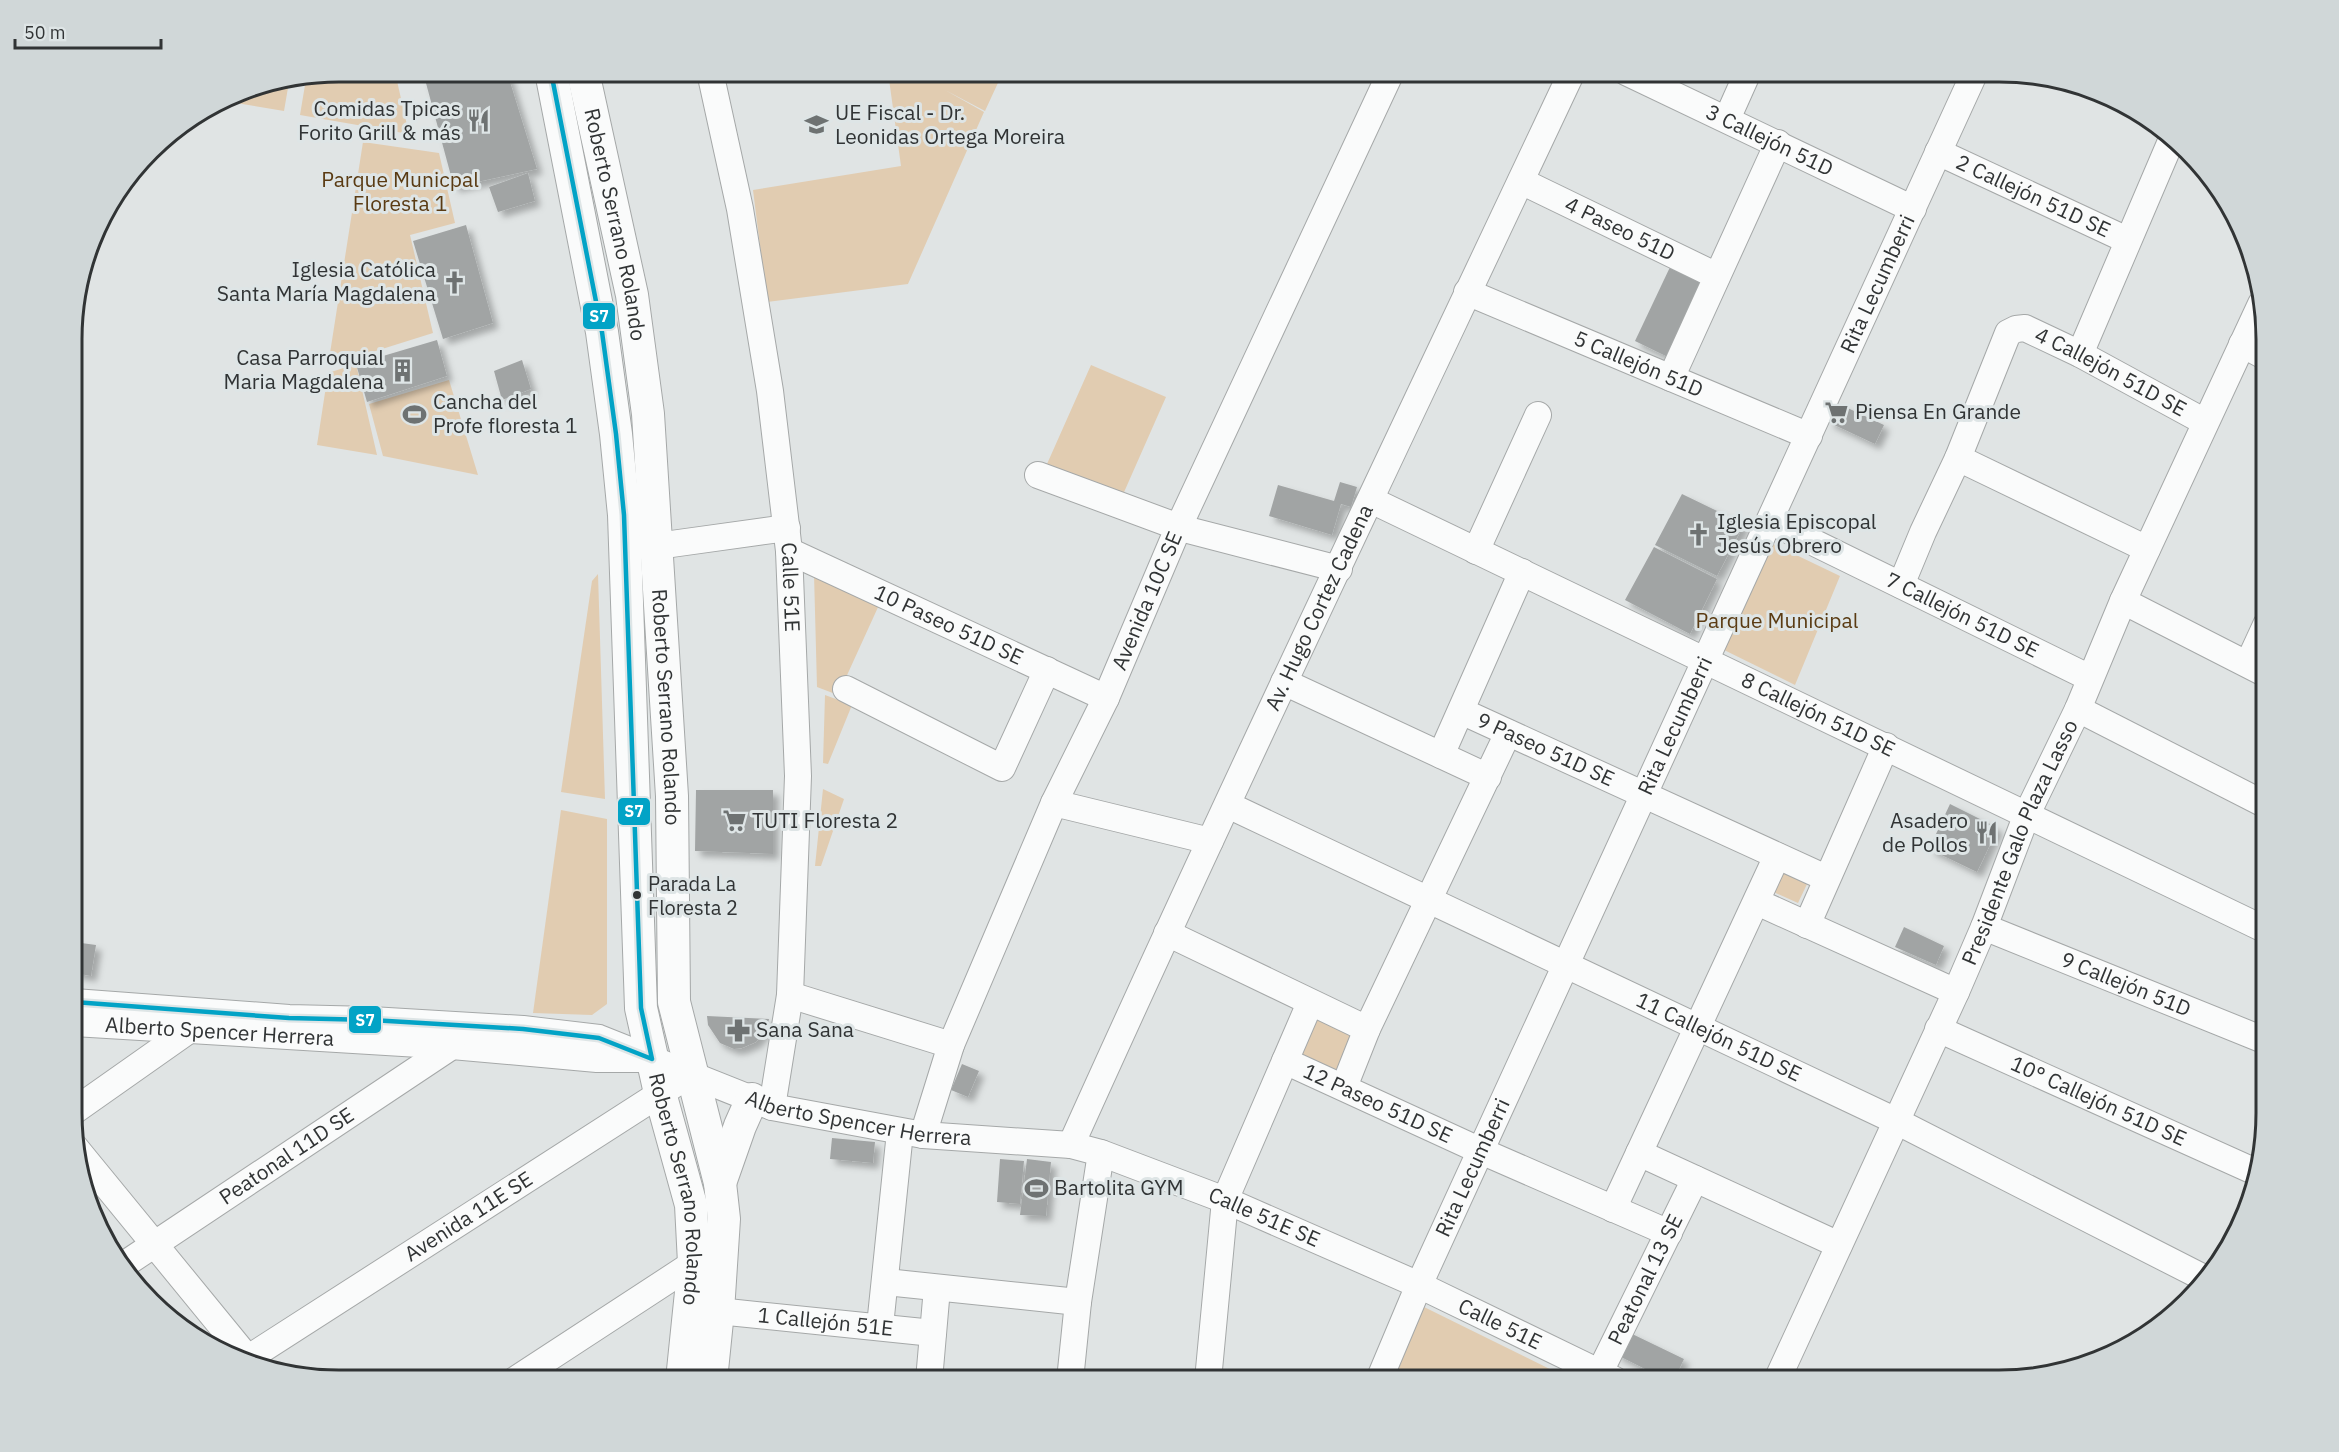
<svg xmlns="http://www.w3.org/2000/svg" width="2339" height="1452" font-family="'IBM Plex Sans',sans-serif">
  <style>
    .park { fill: #e1ccb1 }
    .building { fill: #a1a4a4; filter: url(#shadow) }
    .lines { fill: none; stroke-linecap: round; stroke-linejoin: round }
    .minor-casing { stroke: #a5a8a8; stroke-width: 28 }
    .major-casing { stroke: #a5a8a8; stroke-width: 34 }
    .minor { stroke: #fafbfb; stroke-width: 26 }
    .major { stroke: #fafbfb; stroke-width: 32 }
    .bus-1-casing { stroke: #dee5e6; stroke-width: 9 }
    .bus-1 { stroke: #02a3c6; stroke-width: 4.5 }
    .bus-dot { fill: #313435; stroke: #dee5e6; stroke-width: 2 }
    .labels { text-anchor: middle; stroke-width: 6; stroke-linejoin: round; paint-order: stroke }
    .bus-label { font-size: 20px; fill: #313435; stroke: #dee5e6; text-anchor: start }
    .poi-label { font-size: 21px; fill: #313435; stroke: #dee5e6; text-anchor: start }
    .street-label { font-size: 21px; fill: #313435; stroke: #dee5e6 }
    .park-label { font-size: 21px; fill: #5a3b13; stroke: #dee5e6 }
    .rim { fill: none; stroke: #313435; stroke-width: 3 }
    .line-badge { stroke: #dee5e6; stroke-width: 2 }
    .badge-label { font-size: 16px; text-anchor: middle; font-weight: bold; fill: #fff }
  </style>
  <defs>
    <filter id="shadow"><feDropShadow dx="5.5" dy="5.5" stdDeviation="3" flood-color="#0004"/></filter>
  </defs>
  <rect width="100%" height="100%" fill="#e0e4e4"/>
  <path class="park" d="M340,72H395L409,134L300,115L306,79Z
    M888,72H1003L985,111L945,90L984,112L908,284L767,302L753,190L901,166Z
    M289,82L284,111L224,101L238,92Z
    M363,142L439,153L455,223L410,235L433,333L328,366Z
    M356,364L377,455L317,445L328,373Z
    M1091,365L1166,397L1121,499L1043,473Z
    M449,380L478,475L383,456L369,404Z
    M1767,541L1840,576L1795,685L1720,648Z
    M598,574L605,799L561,792L592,581Z
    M814,574L879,605L838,695L817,687Z
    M825,695L852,705L828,764L823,763Z
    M823,789L844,799L821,866H815Z
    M561,810L607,819V1004L592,1015L533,1013Z
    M1778,868L1808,882L1798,903L1769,890Z
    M1310,1003L1367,1029L1344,1087L1285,1061Z
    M1422,1306L1572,1380H1388Z"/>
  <path class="building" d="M423,72H507L537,169L454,187Z
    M528,173L535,201L498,212L489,187Z
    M466,225L493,323L443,339L413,241Z
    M1671,265L1707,282L1672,359L1635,341Z
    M437,340L447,376L367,402L356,364Z
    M522,360L531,389L502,400L494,371Z
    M1837,403L1884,425L1875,444L1828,422Z
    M1340,482L1357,487L1351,507L1341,504L1332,535L1269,516L1278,485L1334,501Z
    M1682,494L1744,524L1717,576L1655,545Z
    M1654,547L1717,579L1690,634L1625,600Z
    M696,790H773V854L695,851Z
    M1950,804L1998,828L1977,872L1929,849Z
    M1904,927L1944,946L1936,965L1895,947Z
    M74,942L96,945L91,976L74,973Z
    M707,1016L769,1019L767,1028L756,1042L742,1048L734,1049L720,1043L708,1025Z
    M962,1064L979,1071L968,1097L951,1090Z
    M832,1138L875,1142L873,1163L830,1159Z
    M1000,1159L1024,1161L1020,1204L997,1202Z
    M1027,1159L1051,1162L1046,1216L1020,1215Z
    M1626,1331L1684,1359L1674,1380H1667L1615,1354Z"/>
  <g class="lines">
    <defs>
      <g id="minor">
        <path id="s1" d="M710,72L740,209L770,391L789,551L798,776L790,995L772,1107"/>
        <path id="s2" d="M1626,72L1913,209"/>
        <path d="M1727,119L1748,72"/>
        <path id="s3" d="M1938,152L2127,240"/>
        <path id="s4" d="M1521,181L1717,276"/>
        <path id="s5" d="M1467,292L1809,436"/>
        <path d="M2242,344L2266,357"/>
        <path d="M2080,354L2171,141"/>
        <path d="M1671,378L1778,143"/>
        <path d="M1958,458L2147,549"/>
        <path d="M1038,475L1184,529L1339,569"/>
        <path id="s6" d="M1371,500L2266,930"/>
        <path id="s7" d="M1770,521L2090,678"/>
        <path d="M657,546L787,528"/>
        <path id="s8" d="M789,551L1106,698"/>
        <path d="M1476,551L1538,415"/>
        <path id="s9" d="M1901,585L1923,532L1958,458L2008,333L2016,329L2025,328L2080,354L2205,422"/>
        <path d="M2123,601L2266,674"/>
        <path d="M2248,664L2266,625"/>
        <path d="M1284,682L1488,777"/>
        <path d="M846,689L1002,768L1047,670"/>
        <path d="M2078,709L2266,805"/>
        <path id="s10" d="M1461,711L1826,878"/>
        <path d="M1441,755L1522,572"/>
        <path d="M1054,803L1210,841"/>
        <path id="s11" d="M1228,805L1896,1121L2204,1278"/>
        <path d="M1757,902L1956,992"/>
        <path d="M1807,925L1886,746"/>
        <path id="s12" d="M1984,927L2266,1041"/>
        <path d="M1167,933L1367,1029"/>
        <path d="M790,995L951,1045"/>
        <path id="s13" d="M74,1002L289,1018L371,1020L523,1029L599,1038L772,1107L923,1135L1071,1145L1101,1153L1225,1200L1419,1285L1615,1380"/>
        <path id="s14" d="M74,1023L452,1046L597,1059H640"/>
        <path id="s15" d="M1938,1029L2258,1173"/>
        <path id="s16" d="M1285,1061L1481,1151L1669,1233"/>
        <path d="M1344,1087L1367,1029L1508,733"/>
        <path d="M74,1111L189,1030"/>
        <path id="s17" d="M923,1135L951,1045L1054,803L1106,698L1179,526L1391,72"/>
        <path id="s18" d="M1071,1145C1233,785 1404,429 1572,72"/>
        <path d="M74,1146L254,1366"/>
        <path d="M1639,1153L1839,1245"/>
        <path d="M1613,1209L1777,856"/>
        <path id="s19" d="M122,1266L452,1046"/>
        <path d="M886,1282L1078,1302"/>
        <path id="s20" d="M718,1311L933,1333"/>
        <path d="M880,1326L900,1132"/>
        <path id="s21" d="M244,1361L675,1084"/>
        <path d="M515,1380L694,1263"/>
        <path d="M929,1380L937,1288"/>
        <path d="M1070,1380L1078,1302L1101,1153"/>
        <path d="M1208,1380L1225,1200L1310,1003"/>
        <path id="s22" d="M1379,1380L1419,1285L1975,72"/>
        <path id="s23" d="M1596,1380L1695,1179"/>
        <path id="s24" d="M1777,1380L1956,992L1984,927L2027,814L2078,709L2123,601L2261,304"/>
      </g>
      <g id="major">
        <path id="s25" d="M551,72L602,332L616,434L624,515L641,1008L660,1093L691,1205L694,1263L682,1380"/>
        <path id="s26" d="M583,72L632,295L648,414L672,796L674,1002L720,1183L724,1219L718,1311L711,1380"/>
        <path d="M720,1183L740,1126L752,1099"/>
      </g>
    </defs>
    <use href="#minor" class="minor-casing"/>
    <use href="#major" class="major-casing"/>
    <use href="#minor" class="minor"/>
    <use href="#major" class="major"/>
    <defs>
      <path id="bus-1" d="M551,72L602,332L616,434L624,515L641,1008L652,1059
        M74,1002L289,1018L371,1020L523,1029L599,1038L652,1059"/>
    </defs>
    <use href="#bus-1" class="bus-1-casing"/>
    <use href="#bus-1" class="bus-1"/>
  </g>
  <defs>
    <symbol id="restaurant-bare" viewBox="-9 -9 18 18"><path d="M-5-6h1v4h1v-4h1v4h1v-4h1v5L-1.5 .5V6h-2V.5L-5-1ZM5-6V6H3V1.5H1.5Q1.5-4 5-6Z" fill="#6e7272" stroke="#dee5e6" stroke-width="2.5" paint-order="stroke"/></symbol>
    <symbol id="school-bare" viewBox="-9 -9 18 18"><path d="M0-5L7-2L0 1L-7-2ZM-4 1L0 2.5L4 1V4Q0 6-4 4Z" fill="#6e7272" stroke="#dee5e6" stroke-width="2.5" paint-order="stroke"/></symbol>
    <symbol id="church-bare" viewBox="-9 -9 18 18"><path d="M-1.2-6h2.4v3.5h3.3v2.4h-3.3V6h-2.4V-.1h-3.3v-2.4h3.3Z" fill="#6e7272" stroke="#dee5e6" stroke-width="2.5" paint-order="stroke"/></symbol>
    <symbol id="building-bare" viewBox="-9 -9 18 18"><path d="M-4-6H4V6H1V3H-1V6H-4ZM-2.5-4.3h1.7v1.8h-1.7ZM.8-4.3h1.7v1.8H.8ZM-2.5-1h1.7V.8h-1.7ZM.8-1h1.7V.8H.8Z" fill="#6e7272" stroke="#dee5e6" stroke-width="2.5" paint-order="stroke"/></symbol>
    <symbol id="supermarket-bare" viewBox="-9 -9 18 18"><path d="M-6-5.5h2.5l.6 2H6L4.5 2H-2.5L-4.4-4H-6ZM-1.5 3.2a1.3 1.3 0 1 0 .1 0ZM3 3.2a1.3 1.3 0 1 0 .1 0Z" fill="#6e7272" stroke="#dee5e6" stroke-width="2.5" paint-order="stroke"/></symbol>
    <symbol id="stadium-bare" viewBox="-9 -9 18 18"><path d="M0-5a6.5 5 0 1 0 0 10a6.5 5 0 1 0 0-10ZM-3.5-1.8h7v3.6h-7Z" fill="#6e7272" stroke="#dee5e6" stroke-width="2.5" paint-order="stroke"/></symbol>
    <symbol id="pharmacy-bare" viewBox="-9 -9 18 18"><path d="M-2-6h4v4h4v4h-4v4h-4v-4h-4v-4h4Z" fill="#6e7272" stroke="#dee5e6" stroke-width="2.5" paint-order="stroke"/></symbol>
  </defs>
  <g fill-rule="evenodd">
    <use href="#restaurant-bare" x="462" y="104" width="33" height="33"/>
    <use href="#school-bare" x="800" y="108" width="33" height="33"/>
    <use href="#church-bare" x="438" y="266" width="33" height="33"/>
    <use href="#building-bare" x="386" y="354" width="33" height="33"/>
    <use href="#supermarket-bare" x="1820" y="396" width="33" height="33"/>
    <use href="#stadium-bare" x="398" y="398" width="33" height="33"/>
    <use href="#church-bare" x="1682" y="518" width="33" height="33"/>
    <use href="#supermarket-bare" x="718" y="804" width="33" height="33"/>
    <use href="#restaurant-bare" x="1970" y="816" width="33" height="33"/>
    <use href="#pharmacy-bare" x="722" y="1014" width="33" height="33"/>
    <use href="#stadium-bare" x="1020" y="1172" width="33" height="33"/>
  </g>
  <circle class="bus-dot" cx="637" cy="895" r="5"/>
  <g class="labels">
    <g class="bus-label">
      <text x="648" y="891">Parada La<tspan x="648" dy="24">Floresta 2</tspan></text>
    </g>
    <g class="poi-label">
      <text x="461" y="116" text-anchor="end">Comidas Tpicas<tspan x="461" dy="24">Forito Grill &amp; más</tspan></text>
      <text x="835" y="120">UE Fiscal - Dr.<tspan x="835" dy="24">Leonidas Ortega Moreira</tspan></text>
      <text x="436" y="277" text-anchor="end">Iglesia Católica<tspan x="436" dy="24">Santa María Magdalena</tspan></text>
      <text x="384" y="365" text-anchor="end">Casa Parroquial<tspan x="384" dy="24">Maria Magdalena</tspan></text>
      <text x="433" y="409">Cancha del<tspan x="433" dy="24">Profe floresta 1</tspan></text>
      <text x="1855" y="419">Piensa En Grande</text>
      <text x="1717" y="529">Iglesia Episcopal<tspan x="1717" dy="24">Jesús Obrero</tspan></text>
      <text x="752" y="828">TUTI Floresta 2</text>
      <text x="1968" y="828" text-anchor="end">Asadero<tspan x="1968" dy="24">de Pollos</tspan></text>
      <text x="756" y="1037">Sana Sana</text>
      <text x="1054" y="1195">Bartolita GYM</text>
    </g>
    <g class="street-label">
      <text dy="7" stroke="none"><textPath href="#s2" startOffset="159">3 Callejón 51D</textPath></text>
      <text dy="7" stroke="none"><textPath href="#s3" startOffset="105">2 Callejón 51D SE</textPath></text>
      <text dy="7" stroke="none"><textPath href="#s26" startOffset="156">Roberto Serrano Rolando</textPath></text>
      <text dy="7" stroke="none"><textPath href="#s4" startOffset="110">4 Paseo 51D</textPath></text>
      <text dy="7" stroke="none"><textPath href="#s22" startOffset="1204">Rita Lecumberri</textPath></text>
      <text dy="7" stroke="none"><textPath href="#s5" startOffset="186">5 Callejón 51D</textPath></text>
      <text dy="7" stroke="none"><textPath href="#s9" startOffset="388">4 Callejón 51D SE</textPath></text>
      <text dy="7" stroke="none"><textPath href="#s1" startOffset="522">Calle 51E</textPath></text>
      <text dy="7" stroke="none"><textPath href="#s17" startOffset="580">Avenida 10C SE</textPath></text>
      <text dy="7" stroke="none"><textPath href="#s18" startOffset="592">Av. Hugo Cortez Cadena</textPath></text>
      <text dy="7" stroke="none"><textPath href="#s7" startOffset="214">7 Callejón 51D SE</textPath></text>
      <text dy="7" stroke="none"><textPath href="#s8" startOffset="176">10 Paseo 51D SE</textPath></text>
      <text dy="7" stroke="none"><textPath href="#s26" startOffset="642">Roberto Serrano Rolando</textPath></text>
      <text dy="7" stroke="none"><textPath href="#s6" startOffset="496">8 Callejón 51D SE</textPath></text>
      <text dy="7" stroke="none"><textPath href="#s22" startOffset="718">Rita Lecumberri</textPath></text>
      <text dy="7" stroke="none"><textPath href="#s10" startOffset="93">9 Paseo 51D SE</textPath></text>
      <text dy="7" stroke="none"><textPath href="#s24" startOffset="590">Presidente Galo Plaza Lasso</textPath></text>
      <text dy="7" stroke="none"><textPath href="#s12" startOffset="153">9 Callejón 51D</textPath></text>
      <text dy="7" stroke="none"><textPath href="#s14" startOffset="146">Alberto Spencer Herrera</textPath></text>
      <text dy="7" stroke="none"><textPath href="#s11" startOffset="543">11 Callejón 51D SE</textPath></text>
      <text dy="7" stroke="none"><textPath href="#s15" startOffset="176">10° Callejón 51D SE</textPath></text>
      <text dy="7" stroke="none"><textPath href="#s16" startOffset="102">12 Paseo 51D SE</textPath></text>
      <text dy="7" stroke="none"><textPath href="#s13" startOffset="800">Alberto Spencer Herrera</textPath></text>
      <text dy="7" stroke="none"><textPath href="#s19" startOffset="198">Peatonal 11D SE</textPath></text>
      <text dy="7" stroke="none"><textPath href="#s22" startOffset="232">Rita Lecumberri</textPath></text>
      <text dy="7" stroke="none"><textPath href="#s25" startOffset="1128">Roberto Serrano Rolando</textPath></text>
      <text dy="7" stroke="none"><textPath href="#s21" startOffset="267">Avenida 11E SE</textPath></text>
      <text dy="7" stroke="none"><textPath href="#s13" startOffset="1221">Calle 51E SE</textPath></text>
      <text dy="7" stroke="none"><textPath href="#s23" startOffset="112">Peatonal 13 SE</textPath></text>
      <text dy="7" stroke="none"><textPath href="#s20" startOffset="108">1 Callejón 51E</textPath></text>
      <text dy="7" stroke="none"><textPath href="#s13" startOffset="1480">Calle 51E</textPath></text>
    </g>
    <g class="park-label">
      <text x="400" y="187">Parque Municpal<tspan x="400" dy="24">Floresta 1</tspan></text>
      <text x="1777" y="628">Parque Municipal</text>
    </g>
  </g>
  <path d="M0 0H2339V1452H0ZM339 82H1999A257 257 0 0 1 2256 339V1113A257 257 0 0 1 1999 1370H339A257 257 0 0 1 82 1113V339A257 257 0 0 1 339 82Z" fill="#d0d7d8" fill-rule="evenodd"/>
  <path class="rim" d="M339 82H1999A257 257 0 0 1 2256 339V1113A257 257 0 0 1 1999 1370H339A257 257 0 0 1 82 1113V339A257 257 0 0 1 339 82Z"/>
  <g class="line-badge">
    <rect x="582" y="302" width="34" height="28" rx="6" fill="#02a3c6"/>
    <rect x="617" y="797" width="34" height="29" rx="6" fill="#02a3c6"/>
    <rect x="348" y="1005" width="34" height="29" rx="6" fill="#02a3c6"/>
  </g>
  <g class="badge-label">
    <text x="599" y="322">S7</text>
    <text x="634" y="817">S7</text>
    <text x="365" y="1026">S7</text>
  </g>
  <path d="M15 39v9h146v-9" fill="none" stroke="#313435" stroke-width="3"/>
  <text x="24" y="39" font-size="18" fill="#313435" stroke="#dee5e6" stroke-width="4.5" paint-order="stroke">50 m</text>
</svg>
